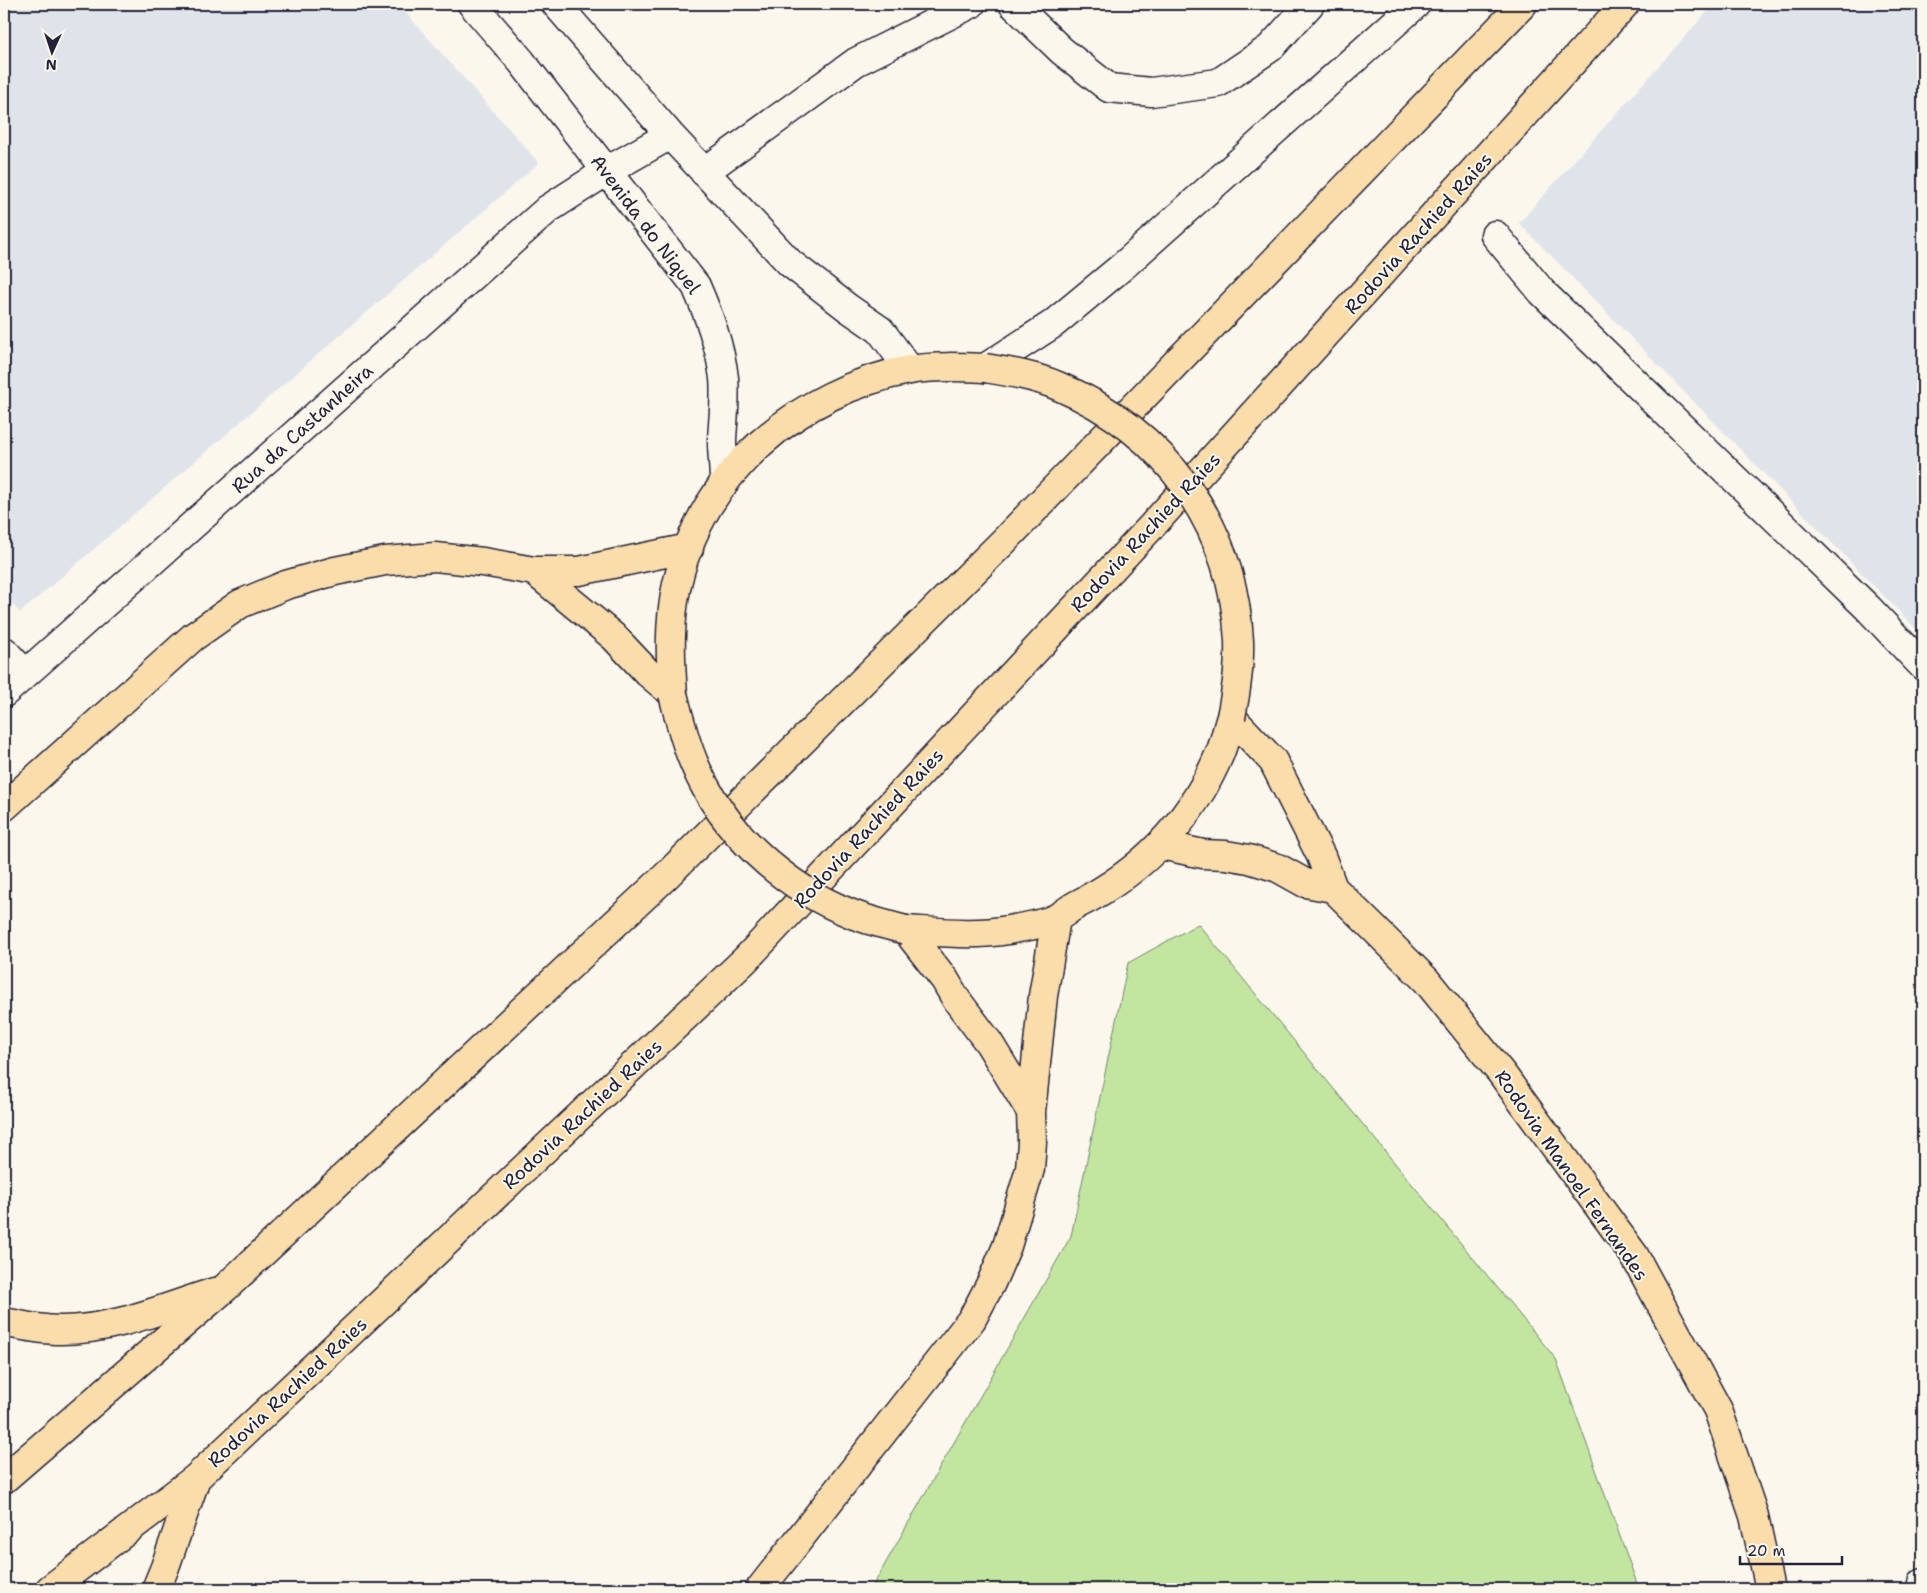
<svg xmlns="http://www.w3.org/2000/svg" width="1927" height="1593" font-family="'Shantell Sans',sans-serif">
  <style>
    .built { fill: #dfe4ea }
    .green { fill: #c2e6a0; stroke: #72846e }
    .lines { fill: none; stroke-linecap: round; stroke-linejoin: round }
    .minor-casing { stroke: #22223b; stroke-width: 31 }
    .major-casing { stroke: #22223b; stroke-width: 31 }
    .highway-casing { stroke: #22223b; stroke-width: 31 }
    .minor { stroke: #fbf7ec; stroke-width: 28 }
    .major { stroke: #fbddab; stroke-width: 28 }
    .highway { stroke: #fbddab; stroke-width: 28 }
    .major-bridge-casing { stroke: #22223b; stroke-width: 31; stroke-linecap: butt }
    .major-bridge { stroke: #fbddab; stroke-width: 28 }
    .labels { text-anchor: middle; stroke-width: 4; stroke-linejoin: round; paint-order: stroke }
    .street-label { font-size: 19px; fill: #22223b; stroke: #fbf7ec }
  </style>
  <rect width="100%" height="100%" fill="#fbf7ec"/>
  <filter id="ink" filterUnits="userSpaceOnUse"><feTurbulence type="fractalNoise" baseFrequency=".02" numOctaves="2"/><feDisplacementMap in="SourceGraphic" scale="10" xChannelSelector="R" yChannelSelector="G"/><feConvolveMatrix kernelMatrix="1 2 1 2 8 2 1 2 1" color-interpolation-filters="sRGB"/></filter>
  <g filter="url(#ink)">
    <path class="built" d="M4,4H398L539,163L20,613L4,595Z
      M1714,4H1923V636L1519,223Z"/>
    <path class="green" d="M1198,924L1556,1359L1639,1589H871L1071,1236L1128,963Z"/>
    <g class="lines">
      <defs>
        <path id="minor" d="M472,4L521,61L696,286C709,316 720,345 724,378C726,399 723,419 722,440C722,454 724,469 724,483
          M556,4L670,135L790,263L848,308L880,330L910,370
          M1013,4L1062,51L1109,88L1151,92L1218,83L1270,48L1310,4
          M704,172L856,62L971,4
          M1495,235L1542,292L1868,608L1923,666
          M985,368L1053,324L1123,266L1416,4
          M4,651L25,674
          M4,693L548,209L607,171L670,135
          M1922,1589L1923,1583"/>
        <path id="major" d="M534,571L614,637L648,673L673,694
          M673,694C670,656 669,621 677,584C702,472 799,391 909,370C934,366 960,367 985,368
          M4,807L193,637L240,604L286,585L335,571L385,561L435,557L483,562L534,571H579L689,548
          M1161,845L1203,854L1226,855L1249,859L1278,868L1305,883L1333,888
          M906,930C940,932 975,936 1008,930C1020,928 1047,923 1056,918C1064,914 1070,908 1078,904C1143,871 1192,820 1220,753C1225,741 1227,728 1231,717L1273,761L1321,856L1333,888L1426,980L1502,1074L1634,1255L1718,1410L1754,1516L1770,1589
          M906,930L945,980L956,999L989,1043L1031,1112
          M760,1589L972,1319L991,1283L1007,1246L1030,1169L1032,1142L1031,1112L1043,996L1056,919"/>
        <path id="highway" d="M4,1322C22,1326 42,1330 61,1330C114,1330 164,1308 214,1292
          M4,1479L225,1288L665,877L1003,542L1523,4
          M50,1589L196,1478L745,960L1151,527L1625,4
          M156,1589L165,1567L196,1478"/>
      </defs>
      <use href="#minor" class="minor-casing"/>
      <use href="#major" class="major-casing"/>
      <use href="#highway" class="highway-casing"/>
      <use href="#minor" class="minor"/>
      <use href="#major" class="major"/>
      <use href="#highway" class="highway"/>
      <defs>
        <path id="major-bridge" d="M985,368C1009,372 1035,376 1058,386C1165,431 1233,525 1239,641C1240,667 1236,692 1231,717
          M673,694C679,717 684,740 694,763C722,831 783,887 852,914C869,921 888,925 906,930"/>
      </defs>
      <use href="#major-bridge" class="major-bridge-casing"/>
      <use href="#major-bridge" class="major-bridge"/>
    </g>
  </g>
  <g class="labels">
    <g class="street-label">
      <text transform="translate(646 224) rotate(53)" y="7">Avenida do Niquel</text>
      <text transform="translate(1418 233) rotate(-48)" y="7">Rodovia Rachied Raies</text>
      <text transform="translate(302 428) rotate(-42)" y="7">Rua da Castanheira</text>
      <text transform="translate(1145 532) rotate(-47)" y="7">Rodovia Rachied Raies</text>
      <text transform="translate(868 828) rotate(-47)" y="7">Rodovia Rachied Raies</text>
      <text transform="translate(582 1114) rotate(-43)" y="7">Rodovia Rachied Raies</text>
      <text transform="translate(1572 1175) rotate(55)" y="7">Rodovia Manoel Fernandes</text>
      <text transform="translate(287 1392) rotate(-43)" y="7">Rodovia Rachied Raies</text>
    </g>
  </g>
  <rect width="1927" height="1593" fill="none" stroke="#fbf7ec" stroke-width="20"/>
  <rect x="10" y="10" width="1907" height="1573" fill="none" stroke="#22223b" stroke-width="2" filter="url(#ink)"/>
  <g transform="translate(52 52) rotate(183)" stroke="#fbf7ec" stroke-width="4" paint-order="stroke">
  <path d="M0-4L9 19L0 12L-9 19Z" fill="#22223b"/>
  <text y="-8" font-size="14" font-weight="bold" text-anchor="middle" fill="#22223b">N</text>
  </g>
  <path d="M1740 1556v8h102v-8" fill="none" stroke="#22223b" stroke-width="2.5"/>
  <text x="1747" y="1556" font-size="15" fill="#22223b" stroke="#fbf7ec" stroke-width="4" paint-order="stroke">20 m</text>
</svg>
